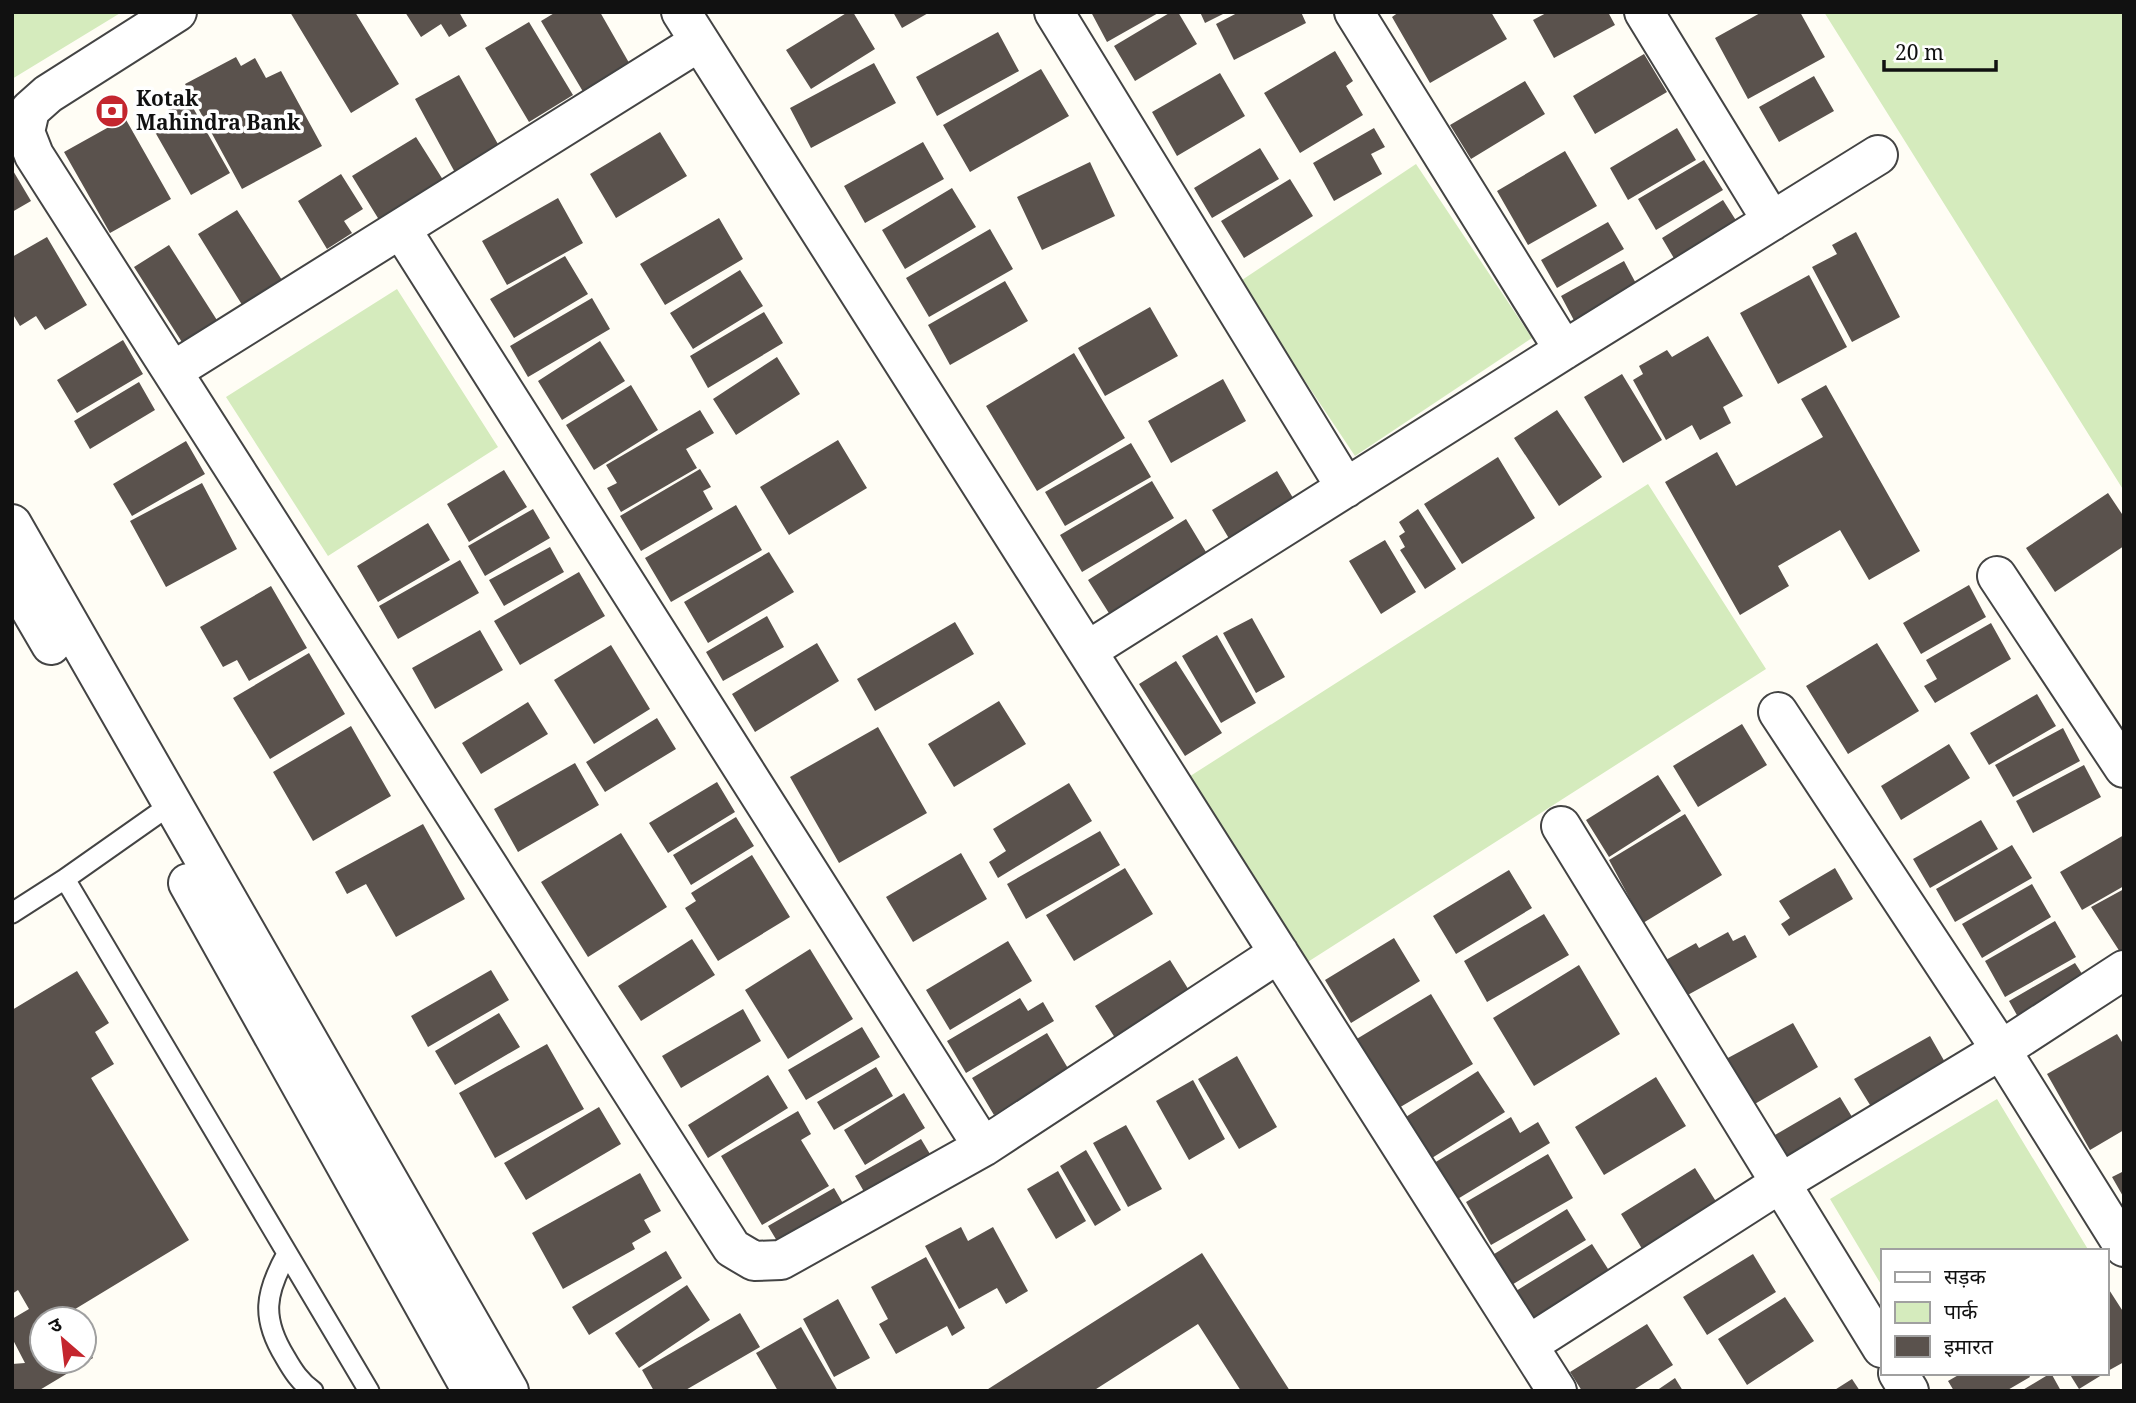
<svg xmlns="http://www.w3.org/2000/svg" width="2136" height="1403" font-family="'Noto Serif','Noto Sans Devanagari',serif">
  <style>
    .green { fill: #d5ebbd }
    .building { fill: #5a524d }
    .lines { fill: none; stroke-linecap: round; stroke-linejoin: round }
    .service-casing { stroke: #444; stroke-width: 23 }
    .minor-casing { stroke: #444; stroke-width: 42 }
    .tertiary-casing { stroke: #444; stroke-width: 42 }
    .service { stroke: #fff; stroke-width: 19 }
    .minor { stroke: #fff; stroke-width: 38 }
    .tertiary { stroke: #fff; stroke-width: 38 }
    .labels { text-anchor: middle; stroke-width: 7; stroke-linejoin: round; paint-order: stroke }
    .poi-label { font-size: 21px; font-weight: bold; fill: #111; stroke: #fff; text-anchor: start }
  </style>
  <rect width="100%" height="100%" fill="#fffdf5"/>
  <path class="green" d="M12,12H122L12,79Z
    M1824,12H2124V491Z
    M1416,164L1532,338L1355,456L1239,282Z
    M397,289L498,447L328,556L226,397Z
    M1648,484L1766,669L1303,965L1184,780Z
    M1997,1099L2089,1251H1882V1286L1830,1199Z"/>
  <path class="building" d="M290,12H355L399,84L351,113Z
    M405,12H459L467,26L449,37L441,24L421,37Z
    M556,12H600L632,68L585,95L541,21Z
    M848,12H853L875,49L811,89L786,50Z
    M893,12H930L902,28Z
    M1091,12H1160L1107,42Z
    M1171,12H1178L1197,44L1135,81L1114,46Z
    M1200,12H1227L1205,23Z
    M1239,12H1301L1306,23L1234,60L1216,24Z
    M1399,12H1491L1507,39L1430,83L1392,17Z
    M1548,12H1608L1615,25L1554,58L1533,20Z
    M1762,12H1800L1825,57L1748,99L1715,38Z
    M529,22L573,95L529,122L485,48Z
    M998,32L1019,71L937,116L916,77Z
    M1335,51L1353,81L1346,86L1363,115L1300,153L1264,93Z
    M1644,54L1667,92L1595,134L1573,96Z
    M236,57L241,66L255,58L266,78L281,71L322,146L242,189L185,84Z
    M874,63L896,103L811,148L790,108Z
    M1041,69L1069,116L970,172L943,125Z
    M1220,73L1245,116L1177,156L1152,112Z
    M459,75L503,153L458,178L415,99Z
    M1814,76L1834,111L1779,142L1759,107Z
    M1525,81L1545,114L1471,159L1450,125Z
    M183,90L230,173L191,195L155,132L175,121L164,101Z
    M125,118L171,199L110,233L64,152Z
    M1374,128L1385,147L1371,154L1382,174L1334,201L1313,163Z
    M1677,128L1696,160L1628,200L1610,168Z
    M660,132L687,176L616,218L590,174Z
    M416,137L445,183L381,223L352,176Z
    M923,142L944,179L865,223L844,186Z
    M1260,148L1279,179L1212,218L1194,188Z
    M1565,151L1597,206L1528,245L1497,191Z
    M1704,160L1723,190L1656,230L1638,199Z
    M1090,162L1115,216L1042,250L1017,197Z
    M12,169L31,201L12,212Z
    M341,174L363,209L344,221L352,233L327,249L298,201Z
    M1290,179L1313,216L1244,258L1221,221Z
    M952,188L976,227L905,269L882,230Z
    M558,198L583,243L507,285L482,241Z
    M1723,200L1737,222L1675,260L1662,238Z
    M237,210L289,291L249,316L198,234Z
    M719,218L743,259L665,305L640,264Z
    M1608,222L1624,249L1557,288L1541,260Z
    M990,229L1013,269L929,317L906,278Z
    M1856,232L1900,317L1852,342L1812,267L1837,254L1832,245Z
    M47,237L87,305L45,330L36,316L20,326L12,313V257Z
    M169,245L222,328L187,350L134,267Z
    M565,256L588,294L514,338L490,299Z
    M1624,261L1640,291L1577,326L1561,296Z
    M740,270L763,306L693,349L670,313Z
    M1809,275L1847,347L1778,384L1740,313Z
    M1005,281L1028,321L950,365L928,325Z
    M592,298L610,329L528,377L510,346Z
    M1150,307L1178,356L1105,396L1078,348Z
    M764,312L783,343L708,388L690,356Z
    M1708,336L1743,396L1723,407L1731,423L1700,440L1692,425L1666,440L1633,380L1643,374L1639,366L1667,350L1672,357Z
    M123,340L143,374L77,413L57,380Z
    M600,341L625,381L562,420L538,381Z
    M1074,353L1125,438L1037,491L986,406Z
    M777,357L800,394L736,435L713,399Z
    M1622,374L1662,440L1623,463L1584,397Z
    M1223,379L1246,421L1171,463L1148,421Z
    M139,382L155,410L90,449L74,421Z
    M631,385L658,430L594,470L566,425Z
    M1826,385L1920,551L1869,580L1840,530L1778,566L1789,586L1740,615L1665,482L1717,452L1736,486L1823,437L1801,399Z
    M700,410L714,433L686,449L697,468L621,512L607,488L617,483L606,465Z
    M1557,410L1602,477L1559,506L1514,438Z
    M838,440L867,488L789,535L760,487Z
    M186,441L205,474L132,516L113,484Z
    M1131,443L1151,477L1065,526L1045,492Z
    M1498,457L1535,518L1462,564L1424,504Z
    M700,469L711,487L703,491L713,509L641,551L620,516Z
    M504,470L527,507L469,542L447,504Z
    M1277,471L1302,513L1237,552L1212,510Z
    M1152,481L1174,518L1082,572L1060,535Z
    M202,483L237,549L166,587L130,521Z
    M2108,493L2124,517V546L2055,592L2026,548Z
    M736,505L762,550L671,602L645,558Z
    M533,509L550,538L485,576L468,546Z
    M1418,509L1456,569L1425,589L1400,550L1405,547L1399,536L1405,532L1399,522Z
    M1186,519L1209,557L1112,618L1088,580Z
    M428,523L450,560L378,602L357,566Z
    M1385,540L1416,592L1381,614L1349,561Z
    M550,547L564,572L504,606L489,580Z
    M769,552L794,592L708,643L684,602Z
    M460,560L479,593L398,639L379,606Z
    M579,572L605,616L520,665L494,621Z
    M1969,585L1986,617L1921,654L1903,623Z
    M271,586L307,648L249,681L237,660L223,667L200,627Z
    M767,616L784,647L723,681L706,652Z
    M1252,618L1285,677L1256,693L1223,633Z
    M955,622L974,654L875,711L857,679Z
    M1991,623L2011,659L1935,703L1924,686L1937,679L1926,660Z
    M480,630L503,670L435,709L412,668Z
    M1217,635L1256,703L1221,723L1182,656Z
    M817,643L839,681L755,732L732,694Z
    M1877,643L1919,711L1848,754L1806,686Z
    M611,645L650,709L594,744L554,680Z
    M309,653L345,714L270,759L233,698Z
    M1176,661L1222,733L1185,756L1139,684Z
    M2037,694L2056,726L1989,765L1970,733Z
    M999,701L1026,744L954,787L928,744Z
    M528,702L548,734L481,774L462,743Z
    M657,718L676,749L605,792L586,762Z
    M1742,724L1767,765L1698,807L1673,766Z
    M351,726L391,796L313,841L273,772Z
    M878,727L927,813L839,863L790,777Z
    M2063,728L2080,761L2013,797L1995,765Z
    M1949,744L1970,778L1901,820L1881,786Z
    M575,763L599,805L518,852L494,809Z
    M2084,765L2101,797L2033,833L2016,801Z
    M1658,775L1681,811L1609,857L1586,820Z
    M717,782L735,812L668,853L649,823Z
    M1069,783L1092,821L998,878L989,862L1006,851L993,829Z
    M1685,814L1722,875L1643,923L1609,860Z
    M736,817L754,846L691,885L673,855Z
    M1981,820L1998,849L1930,888L1913,859Z
    M423,824L465,899L396,937L366,884L347,894L335,872Z
    M1100,831L1120,865L1026,919L1007,884Z
    M621,833L667,907L588,957L541,882Z
    M2124,835V886L2082,910L2060,872Z
    M2012,845L2032,878L1955,922L1936,889Z
    M961,853L987,899L913,942L886,897Z
    M752,855L790,917L718,961L685,908L696,901L691,893Z
    M1125,868L1153,914L1074,961L1046,915Z
    M1835,868L1853,899L1789,936L1781,924L1790,918L1779,901Z
    M1509,870L1532,908L1456,954L1433,916Z
    M2032,884L2051,917L1982,958L1962,924Z
    M2124,889V950L2120,952L2091,907Z
    M1544,914L1569,955L1487,1002L1464,961Z
    M2055,921L2076,957L2005,997L1985,961Z
    M1728,932L1733,941L1745,935L1757,957L1684,997L1664,961L1696,943L1699,948Z
    M1394,938L1420,981L1351,1023L1325,980Z
    M692,939L715,975L641,1021L618,986Z
    M1008,941L1032,981L950,1030L926,990Z
    M810,949L853,1019L788,1059L745,990Z
    M1170,960L1197,1003L1122,1049L1095,1006Z
    M2075,963L2090,986L2022,1024L2009,1001Z
    M1579,965L1620,1034L1534,1086L1493,1018Z
    M491,970L509,1000L428,1047L411,1016Z
    M77,971L109,1023L95,1032L114,1064L91,1078L189,1240L67,1314L70,1319H42V1361H84V1343L93,1358L38,1391H12V1364L25,1363L12,1338V1319L29,1309L18,1290L12,1294V1010Z
    M1431,994L1473,1064L1397,1109L1355,1040Z
    M1020,998L1028,1011L1043,1002L1054,1021L966,1073L947,1041Z
    M743,1009L761,1041L681,1088L662,1056Z
    M499,1013L520,1047L455,1085L435,1051Z
    M1793,1023L1818,1067L1753,1105L1726,1059Z
    M862,1027L880,1057L806,1100L788,1070Z
    M1047,1033L1069,1070L994,1115L972,1078Z
    M2117,1034L2122,1042L2124,1041V1130L2090,1150L2047,1074Z
    M1930,1036L1950,1071L1875,1113L1854,1079Z
    M547,1044L584,1109L495,1158L459,1093Z
    M1237,1056L1277,1127L1239,1149L1198,1079Z
    M876,1067L893,1096L834,1130L817,1102Z
    M1478,1071L1505,1112L1424,1163L1398,1122Z
    M768,1075L788,1108L708,1158L688,1125Z
    M1656,1077L1686,1126L1604,1175L1575,1127Z
    M1193,1080L1225,1139L1189,1160L1156,1101Z
    M904,1093L925,1128L865,1165L844,1130Z
    M1840,1097L1860,1130L1795,1168L1775,1135Z
    M599,1107L621,1144L526,1200L504,1163Z
    M798,1111L811,1134L801,1140L829,1186L762,1225L721,1156Z
    M1511,1117L1520,1133L1538,1122L1550,1143L1451,1203L1429,1166Z
    M1126,1125L1162,1189L1128,1207L1093,1143Z
    M921,1139L936,1164L870,1202L855,1176Z
    M1086,1150L1121,1210L1095,1226L1060,1166Z
    M1548,1154L1573,1198L1491,1245L1466,1202Z
    M1695,1168L1722,1211L1647,1257L1621,1214Z
    M1058,1171L1086,1221L1056,1239L1027,1189Z
    M2124,1171V1198L2112,1177Z
    M640,1173L661,1211L644,1220L651,1232L632,1243L635,1249L563,1289L532,1233Z
    M834,1188L848,1212L783,1251L768,1226Z
    M1567,1209L1586,1240L1510,1286L1491,1256Z
    M961,1227L968,1241L993,1227L1028,1291L1006,1304L997,1288L959,1309L925,1246Z
    M1592,1244L1617,1283L1540,1330L1516,1291Z
    M666,1251L682,1278L589,1335L572,1307Z
    M1202,1253L1290,1391H1241L1198,1324L1093,1391H985Z
    M1753,1254L1776,1292L1707,1335L1683,1297Z
    M926,1257L965,1328L952,1336L947,1326L896,1354L879,1324L888,1319L871,1287Z
    M687,1285L710,1320L639,1368L615,1333Z
    M2106,1285L2124,1313V1362L2106,1372Z
    M1785,1297L1814,1341L1747,1385L1718,1339Z
    M838,1299L870,1358L834,1377L803,1319Z
    M740,1313L760,1347L684,1391H654L642,1370Z
    M1647,1324L1673,1365L1632,1391H1582L1570,1372Z
    M801,1327L838,1391H778L756,1353Z
    M1962,1373H2028L2030,1377L2006,1391H1954L1948,1381Z
    M2051,1373L2061,1391H2021Z
    M2069,1373H2105L2079,1389Z
    M1675,1378L1683,1391H1656Z
    M1852,1379L1860,1391H1833Z"/>
  <g class="lines">
    <defs>
      <path id="service" d="M65,879L369,1391
        M12,913L65,879L173,803
        M287,1254C265,1293 261,1318 285,1357C293,1371 300,1382 313,1391"/>
      <path id="minor" d="M177,12L48,94L30,110L25,132L34,155L732,1248L754,1261L781,1260L983,1147L1279,953
        M681,12L1557,1391
        M1054,12L1346,488
        M1354,12L1564,350
        M1644,12L1772,221
        M401,229L983,1147
        M173,371L699,42
        M1997,576L2124,768
        M1087,651L1564,350L1878,155
        M1778,712L2001,1050L2124,1247
        M1561,826L1882,1348
        M1528,1345L1779,1184L2001,1050L2124,970
        M1898,1373L1909,1391"/>
      <path id="tertiary" d="M12,524L509,1391
        M12,578L51,645
        M188,883L472,1391"/>
    </defs>
    <use href="#service" class="service-casing"/>
    <use href="#minor" class="minor-casing"/>
    <use href="#tertiary" class="tertiary-casing"/>
    <use href="#service" class="service"/>
    <use href="#minor" class="minor"/>
    <use href="#tertiary" class="tertiary"/>
  </g>
  <defs>
    <symbol id="bank-disc" viewBox="-11 -11 22 22"><circle r="9.5" fill="#c4262e" stroke="#fff"/><path d="M-6-4H6V4H-6ZM0-2.3a2.3 2.3 0 1 0 0 4.6a2.3 2.3 0 1 0 0-4.6Z" fill="#fff"/></symbol>
  </defs>
  <g fill-rule="evenodd">
    <use href="#bank-disc" x="93" y="92" width="38" height="38"/>
  </g>
  <g class="labels">
    <g class="poi-label">
      <text x="136" y="106">Kotak<tspan x="136" dy="24">Mahindra Bank</tspan></text>
    </g>
  </g>
  <rect width="2136" height="1403" fill="none" stroke="#111111" stroke-width="28"/>
  <rect x="1881" y="1249" width="228" height="126" fill="#ffffff" stroke="#a0a0a0" stroke-width="2"/>
  <rect x="1895" y="1272" width="35" height="10" fill="#ffffff" stroke="#a0a0a0" stroke-width="2"/>
  <text x="1944" y="1284" font-size="21" fill="#111111">सड़क</text>
  <rect x="1895" y="1302" width="35" height="21" fill="#d5ebbd" stroke="#a0a0a0" stroke-width="2"/>
  <text x="1944" y="1319" font-size="21" fill="#111111">पार्क</text>
  <rect x="1895" y="1336" width="35" height="21" fill="#5a524d" stroke="#a0a0a0" stroke-width="2"/>
  <text x="1944" y="1354" font-size="21" fill="#111111">इमारत</text>
  <g transform="translate(63 1340) rotate(332)"><circle r="33" fill="#ffffff" stroke="#a0a0a0" stroke-width="2"/>
  <path d="M0-5L12 26L0 18L-12 26Z" fill="#c4262e"/>
  <text y="-10" font-size="19" font-weight="bold" text-anchor="middle" fill="#111111">उ</text>
  </g>
  <path d="M1884 60v10h112v-10" fill="none" stroke="#111111" stroke-width="3.5"/>
  <text x="1895" y="60" font-size="21" fill="#111111" stroke="#ffffff" stroke-width="5" paint-order="stroke">20 m</text>
</svg>
